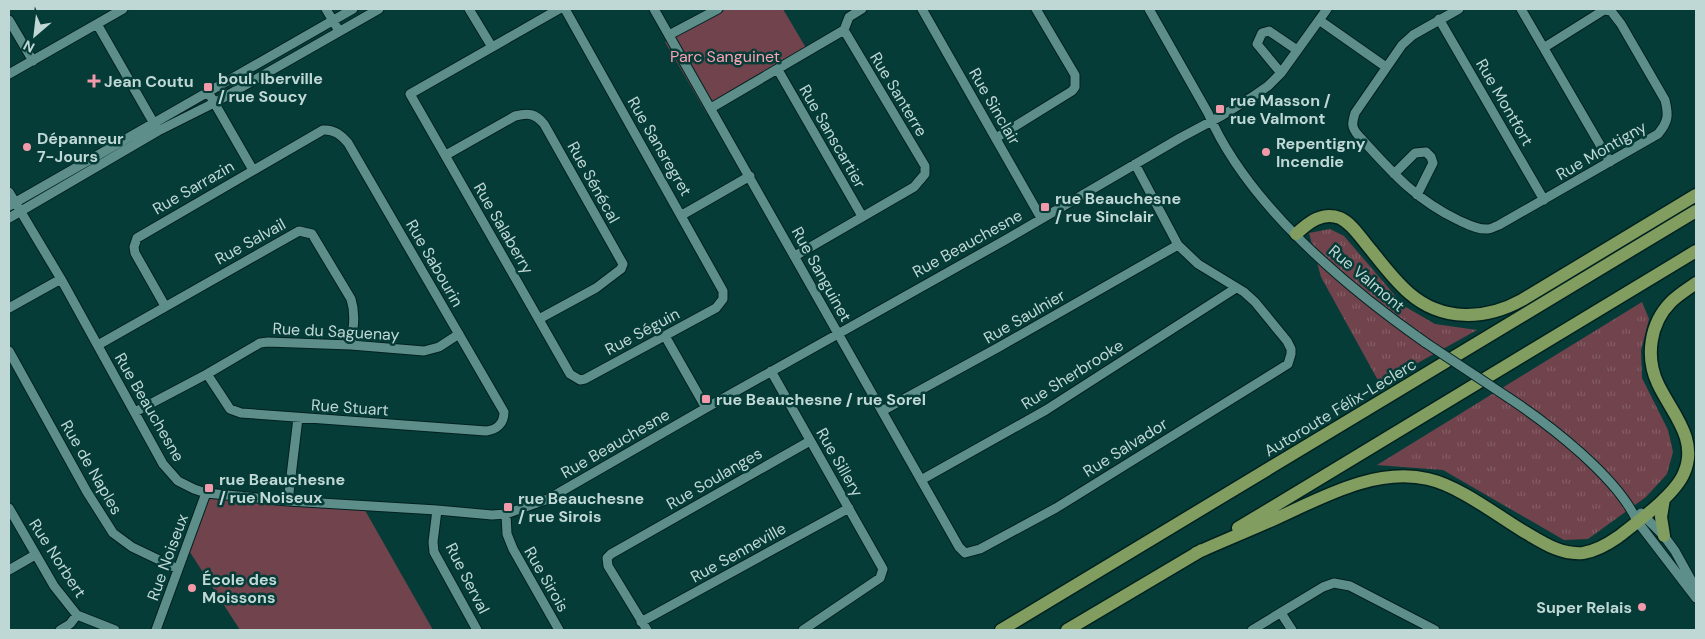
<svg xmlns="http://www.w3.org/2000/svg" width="1705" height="639" font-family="'DM Sans',sans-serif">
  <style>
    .grass { fill: url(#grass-tufts) }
    .park { fill: #71434c }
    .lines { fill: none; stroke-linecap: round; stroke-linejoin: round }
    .minor-casing { stroke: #00211f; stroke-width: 11 }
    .highway-casing { stroke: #00211f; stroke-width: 15 }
    .minor { stroke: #5e8e8a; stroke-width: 9 }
    .highway { stroke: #819d5f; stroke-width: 12 }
    .minor-bridge-casing { stroke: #00211f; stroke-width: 11; stroke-linecap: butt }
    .minor-bridge { stroke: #5e8e8a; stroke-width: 9 }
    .poi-dot { fill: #f39aaa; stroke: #063c38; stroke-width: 2 }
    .labels { text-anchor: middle; stroke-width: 5; stroke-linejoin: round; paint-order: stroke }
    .park-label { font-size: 16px; fill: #fca1b1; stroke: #063c38 }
    .poi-label { font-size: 16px; font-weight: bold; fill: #c0d8d5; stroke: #063c38; text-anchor: start }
    .street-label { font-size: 16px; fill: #c0d8d5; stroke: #063c38 }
  </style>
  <defs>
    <pattern id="grass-tufts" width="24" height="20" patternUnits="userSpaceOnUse" patternTransform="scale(1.25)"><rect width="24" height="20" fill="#71434c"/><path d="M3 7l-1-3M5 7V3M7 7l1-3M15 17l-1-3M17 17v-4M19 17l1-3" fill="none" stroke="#835d65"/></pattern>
  </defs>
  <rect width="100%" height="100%" fill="#063c38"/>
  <path class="grass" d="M1330,229L1344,236L1404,306L1435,324L1477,330L1380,384L1321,277L1309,233Z
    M1642,302L1649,319L1641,350L1642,378L1668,430L1673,452L1667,474L1646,497L1588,539L1564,540L1443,470L1377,465Z"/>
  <path class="park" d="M726,9H783L809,53L707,114L665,42Z
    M206,493L362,505L433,630H240L186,546Z"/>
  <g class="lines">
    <defs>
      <path id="minor" d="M326,9L339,31
        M469,9L492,47
        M559,9L410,94L570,374L580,380L585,379L716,308L723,299V291L565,9
        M654,9L959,547L965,553L980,549L1056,508L1288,364L1291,354V349L1287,341L1255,302L1244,292L1198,264L1178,245L1135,164
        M922,9L1041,218
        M1149,9L1208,113C1247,204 1346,287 1426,343
        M1459,9L1413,35L1402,45L1355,113C1352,123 1351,127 1358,135C1390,170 1414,199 1458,220C1467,224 1478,230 1488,229C1491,229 1496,226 1499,225L1658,134C1668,122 1669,116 1665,100L1621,24L1611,11L1604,10L1545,47
        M1521,9L1610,162
        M1439,19L1544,200
        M9,20L33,61
        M1319,20L1386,67
        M97,24L156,127
        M669,35L718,9
        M778,70L862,216
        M1281,73L1257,44L1262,33L1269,31L1297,50
        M9,74L123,9
        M211,97L253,170
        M711,108L844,30L849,17L862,9
        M996,138L1072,91L1075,87V75L1036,9
        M446,155L515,116C528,113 535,113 544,124L623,264L621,269L596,288L539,319
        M1394,174L1415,153L1426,152L1431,157L1433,163L1417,195
        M9,192L61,279L163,464L178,481L194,489L206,493L288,501L437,510L492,515L506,514L548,499L706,408L1007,239L1180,138L1223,115L1255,95L1268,86L1281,73L1327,9
        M9,206L353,9
        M682,215L750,176
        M9,218L158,131L214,103L379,9
        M795,256L914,187L925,174V166L844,30
        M165,306L135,253L134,247L137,238L323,130C334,129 341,135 348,143L504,412C504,423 497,430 486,431L241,413L230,409L207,374
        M9,308L61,279
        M665,336L706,408
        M98,345L299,231L312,234L351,299C356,315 353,329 351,345
        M9,351L87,492L113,533L132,547L178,569
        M771,371L883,569L880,578L803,630
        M1509,398C1550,425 1617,477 1637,521L1696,598
        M882,411L999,347L1178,245
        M135,412L207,374L260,343L268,342L351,345L424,351L439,347L459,334
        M921,480L1046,410L1236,288
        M288,501L298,418
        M9,508L54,586L77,615L115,630
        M437,510L433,542L434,552L477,630
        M1641,513L1664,536L1675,551L1696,589
        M506,514L507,534L513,549L559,630
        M9,570L35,555
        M1281,613L1292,630
        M641,622L849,508
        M60,630L70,624L77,615
        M156,630L206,493
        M647,630L608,566L607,558L611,554L810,441
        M1252,630L1323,587L1334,583L1350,586L1435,630"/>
      <path id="highway" d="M1296,234C1308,223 1322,211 1340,218C1353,224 1362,240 1371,250C1383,265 1395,281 1409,293C1442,322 1486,320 1522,300L1696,195
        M1664,499L1661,517L1664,536
        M1238,528L1696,251
        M1196,553C1223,541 1250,530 1277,518C1323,497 1376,467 1428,479C1459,486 1495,514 1523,531C1542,542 1560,555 1583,553C1596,551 1608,544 1618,537C1637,522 1675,495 1684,473C1699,439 1671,412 1658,384C1645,357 1650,323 1671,302C1679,294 1688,289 1696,283
        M1001,630L1696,211
        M1067,630L1202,550"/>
    </defs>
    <use href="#minor" class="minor-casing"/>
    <use href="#highway" class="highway-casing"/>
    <use href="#minor" class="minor"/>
    <use href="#highway" class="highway"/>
    <defs>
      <path id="minor-bridge" d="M1426,343L1509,398"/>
    </defs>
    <use href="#minor-bridge" class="minor-bridge-casing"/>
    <use href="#minor-bridge" class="minor-bridge"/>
  </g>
  <g class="poi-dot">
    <path d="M91.5 73.5h5v5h5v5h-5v5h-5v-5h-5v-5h5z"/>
    <rect x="203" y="82" width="10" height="10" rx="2.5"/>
    <rect x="1215" y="104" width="10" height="10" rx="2.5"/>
    <circle cx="27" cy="147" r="5"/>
    <circle cx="1266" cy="152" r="5"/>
    <rect x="1040" y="202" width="10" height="10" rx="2.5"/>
    <rect x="701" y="394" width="10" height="10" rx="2.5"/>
    <rect x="204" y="483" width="10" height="10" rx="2.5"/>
    <rect x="503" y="502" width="10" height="10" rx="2.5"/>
    <circle cx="192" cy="588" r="5"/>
    <circle cx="1642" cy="607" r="5"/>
  </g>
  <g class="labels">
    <g class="park-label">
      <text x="725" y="62">Parc Sanguinet</text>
    </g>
    <g class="poi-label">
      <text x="218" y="84">boul. Iberville<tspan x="218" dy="18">/ rue Soucy</tspan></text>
      <text x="104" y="87">Jean Coutu</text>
      <text x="1230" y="106">rue Masson /<tspan x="1230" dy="18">rue Valmont</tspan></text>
      <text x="37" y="144">Dépanneur<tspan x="37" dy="18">7-Jours</tspan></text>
      <text x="1276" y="149">Repentigny<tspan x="1276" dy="18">Incendie</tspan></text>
      <text x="1055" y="204">rue Beauchesne<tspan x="1055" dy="18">/ rue Sinclair</tspan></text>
      <text x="716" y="405">rue Beauchesne / rue Sorel</text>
      <text x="219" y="485">rue Beauchesne<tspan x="219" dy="18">/ rue Noiseux</tspan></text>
      <text x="518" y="504">rue Beauchesne<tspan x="518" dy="18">/ rue Sirois</tspan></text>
      <text x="202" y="585">École des<tspan x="202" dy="18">Moissons</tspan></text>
      <text x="1632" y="613" text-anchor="end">Super Relais</text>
    </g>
    <g class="street-label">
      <text transform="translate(899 94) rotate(59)" y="6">Rue Santerre</text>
      <text transform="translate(1505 102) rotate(60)" y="6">Rue Montfort</text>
      <text transform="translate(995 106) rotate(60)" y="6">Rue Sinclair</text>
      <text transform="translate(833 136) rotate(60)" y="6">Rue Sanscartier</text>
      <text transform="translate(660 146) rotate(60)" y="6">Rue Sansregret</text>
      <text transform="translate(1601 150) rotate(-30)" y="6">Rue Montigny</text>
      <text transform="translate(594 182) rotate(61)" y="6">Rue Sénécal</text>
      <text transform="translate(193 187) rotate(-30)" y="6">Rue Sarrazin</text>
      <text transform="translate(504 228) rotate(60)" y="6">Rue Salaberry</text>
      <text transform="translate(250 241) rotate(-29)" y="6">Rue Salvail</text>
      <text transform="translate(967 243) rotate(-29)" y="6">Rue Beauchesne</text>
      <text transform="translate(435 263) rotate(60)" y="6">Rue Sabourin</text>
      <text transform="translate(822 274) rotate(61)" y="6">Rue Sanguinet</text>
      <text transform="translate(1367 278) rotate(40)" y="6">Rue Valmont</text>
      <text transform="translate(1024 316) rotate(-30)" y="6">Rue Saulnier</text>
      <text transform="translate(336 331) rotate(3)" y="6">Rue du Saguenay</text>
      <text transform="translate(642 331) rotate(-28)" y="6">Rue Séguin</text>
      <text transform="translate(1072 374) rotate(-32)" y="6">Rue Sherbrooke</text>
      <text transform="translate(150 407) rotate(60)" y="6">Rue Beauchesne</text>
      <text transform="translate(350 407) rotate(4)" y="6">Rue Stuart</text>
      <text transform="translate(1340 407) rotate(-31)" y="6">Autoroute Félix-Leclerc</text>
      <text transform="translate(615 443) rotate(-30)" y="6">Rue Beauchesne</text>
      <text transform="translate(1125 447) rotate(-32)" y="6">Rue Salvador</text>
      <text transform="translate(840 462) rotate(60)" y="6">Rue Sillery</text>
      <text transform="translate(92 467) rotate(60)" y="6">Rue de Naples</text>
      <text transform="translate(714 478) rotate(-30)" y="6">Rue Soulanges</text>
      <text transform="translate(738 552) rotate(-29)" y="6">Rue Senneville</text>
      <text transform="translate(167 557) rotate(-70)" y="6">Rue Noiseux</text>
      <text transform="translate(58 558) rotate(57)" y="6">Rue Norbert</text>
      <text transform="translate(468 578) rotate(63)" y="6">Rue Serval</text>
      <text transform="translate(547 579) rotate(60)" y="6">Rue Sirois</text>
    </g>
  </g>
  <rect width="1705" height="639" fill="none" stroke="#c0d8d5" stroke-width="20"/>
  <g transform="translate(35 35) rotate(208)" stroke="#063c38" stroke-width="4" paint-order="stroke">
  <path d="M0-4L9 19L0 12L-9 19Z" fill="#c0d8d5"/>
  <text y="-8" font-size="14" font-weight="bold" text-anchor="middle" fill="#c0d8d5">N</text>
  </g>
</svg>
